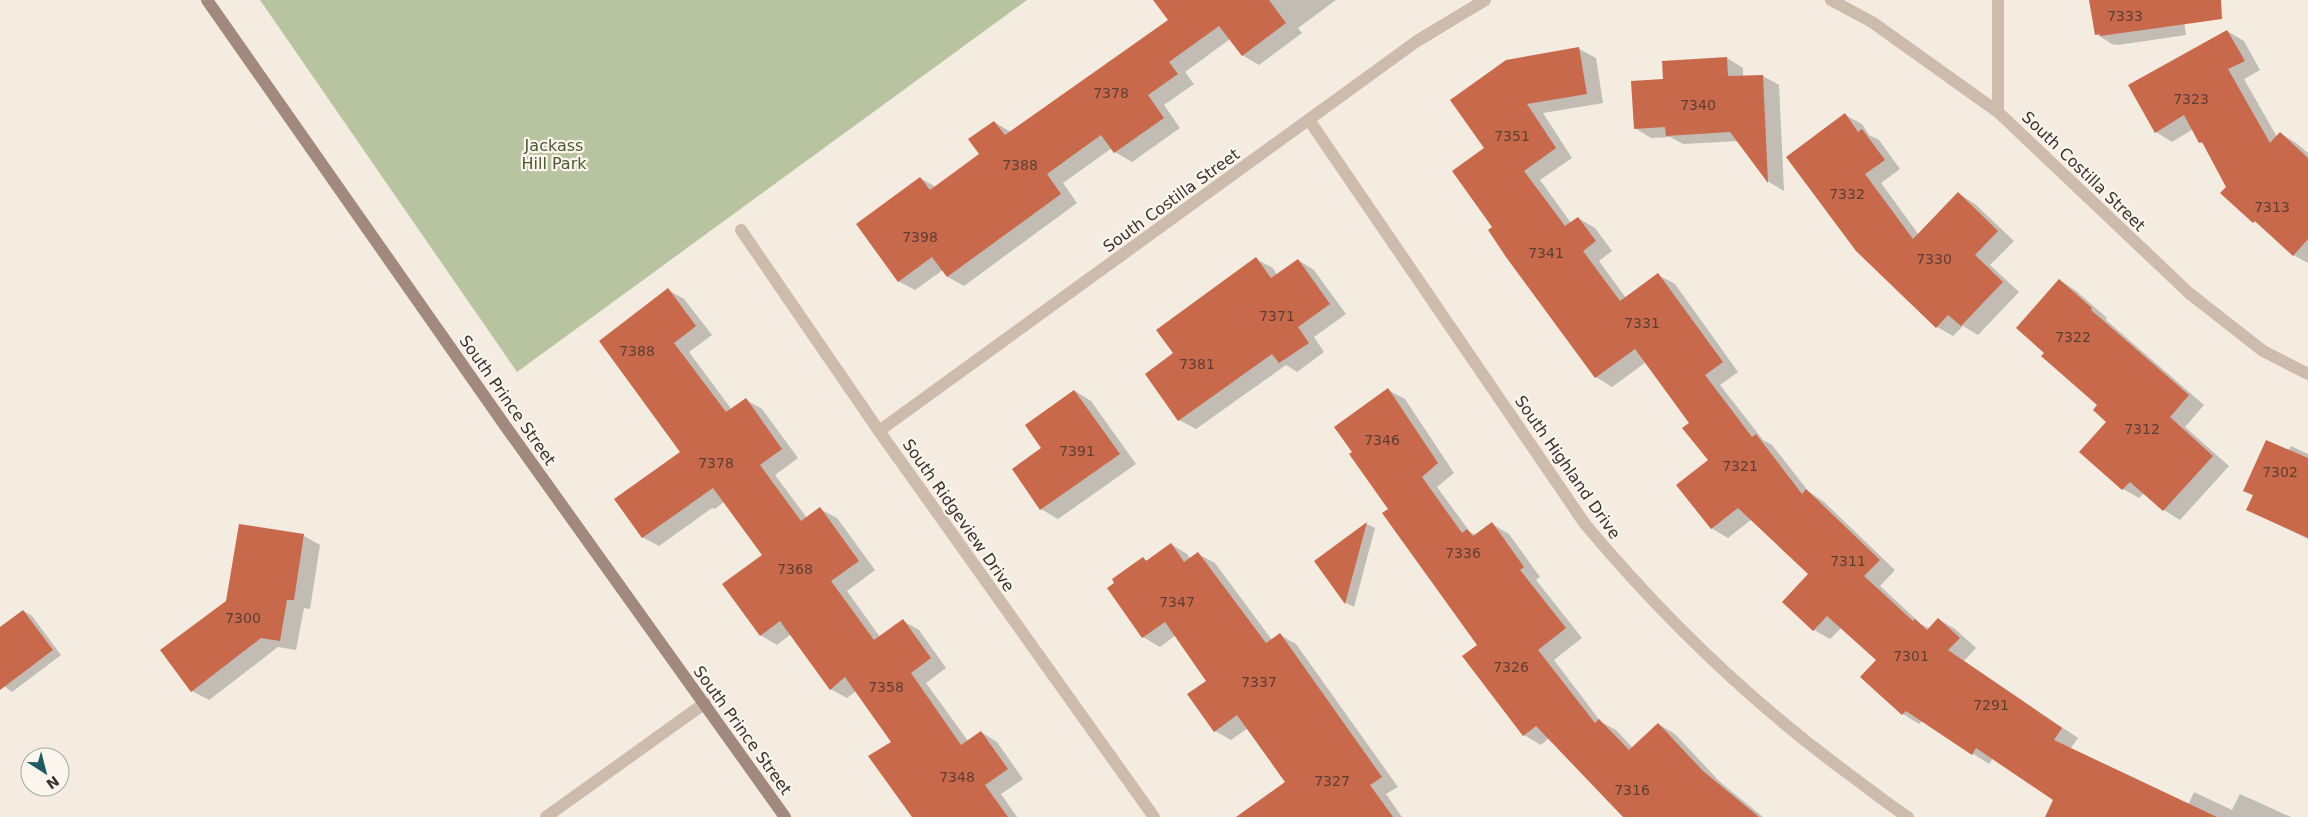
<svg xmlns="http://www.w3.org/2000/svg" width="2308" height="817" font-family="'DejaVu Sans',sans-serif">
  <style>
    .green { fill: #b8c4a0 }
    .shadow { fill: #0003 }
    .building { fill: #c8694b }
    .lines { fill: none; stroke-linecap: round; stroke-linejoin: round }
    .street { stroke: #cdbbac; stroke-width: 12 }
    .secondary { stroke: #a18a7d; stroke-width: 12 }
    .labels { text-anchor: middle; stroke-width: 4.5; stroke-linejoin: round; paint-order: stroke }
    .number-label { font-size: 14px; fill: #5e3e33 }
    .park-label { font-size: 16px; fill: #4a5a2e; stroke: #fbf5ee }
    .street-label { font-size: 16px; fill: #3b302b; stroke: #fbf5ee }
  </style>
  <rect width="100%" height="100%" fill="#f4ebe1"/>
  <path class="green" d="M260,0H1027L517,372Z"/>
  <path class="shadow" d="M1156,0H1336L1298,28L1302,33L1259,65L1242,55L1230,39L1185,72L1194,84L1164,105L1180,128L1132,162L1115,152L1112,148L1063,183L1077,203L964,286L948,277L943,270L915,290L898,281L920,178L936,187L981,154L994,122L1011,132L1169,20Z
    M2090,0H2181L2186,35L2118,45L2112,44L2096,34Z
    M2227,31L2244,41L2260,70L2244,79L2277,137L2280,133L2296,143L2308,153V263L2293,255L2222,193L2228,187L2204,144L2200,142L2193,129L2172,142L2156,132Z
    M1579,49L1596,58L1603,103L1543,113L1572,158L1540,180L1571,223L1578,218L1595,228L1612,251L1599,261L1626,298L1658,275L1675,284L1738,372L1720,385L1763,440L1772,445L1809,492L1823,501L1895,570L1880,586L1921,624L1930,629L1938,619L1955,629L1976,648L1964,661L2078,738L2070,749L2188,805L2194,792L2232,810L2240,794L2291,817H2066L2055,799L1993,758L1989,764L1922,721L1919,724L1903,714L1862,677L1878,660L1842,627L1830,639L1814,630L1810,574L1752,519L1728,538L1711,528L1709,460L1690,423L1646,362L1612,387L1596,377L1494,227L1486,148L1452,101Z
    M1727,58L1743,68V77L1763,76L1779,85L1784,191L1769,182L1739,141L1683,144L1670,137L1651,138L1635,128L1664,81Z
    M1845,115L1862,124L1869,135L1879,140L1900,169L1881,183L1919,235L1959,194L1975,204L2014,241L1990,265L2019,292L1978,335L1963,326L1953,336L1937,327L1857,251Z
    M1256,259L1273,268L1277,275L1298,260L1314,270L1346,314L1314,337L1324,352L1297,372L1286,365L1196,429L1179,420L1175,354Z
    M2059,280L2075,290L2107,318L2106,320L2204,405L2185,427L2229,466L2180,520L2164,510L2144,493L2139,498L2123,489L2081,452L2108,422L2099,404L2046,353Z
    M668,290L684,299L712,335L689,352L732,410L746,400L762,409L798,458L775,475L807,518L820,509L837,518L875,570L847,591L880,637L903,621L919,630L946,668L926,683L968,741L981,732L997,742L1023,779L1001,794L1017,817H913L893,742L856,691L847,698L830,689L791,634L777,645L760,635L763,555L725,501L715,509L712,508L659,546L642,537L681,452Z
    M1388,390L1405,399L1454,473L1437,487L1470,532L1476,535L1492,524L1509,534L1540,577L1536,580L1582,638L1554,660L1601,722L1616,730L1633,748L1658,724L1675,734L1720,782L1763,817H1625L1549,738L1541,745L1524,735L1479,645L1390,509Z
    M1075,391L1091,401L1136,464L1058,519L1041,509L1043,448Z
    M2291,446L2308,454V539L2248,510L2254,496L2245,491L2288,451Z
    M1367,524L1375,528L1354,607L1346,603L1316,561Z
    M304,536L320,545L310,609L304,608L296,650L278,647L209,700L192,691Z
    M1171,544L1187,554L1191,559L1198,554L1215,563L1272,640L1280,635L1296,644L1398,787L1386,794L1402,817H1273L1286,783L1248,728L1231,740L1215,731L1208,681L1176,635L1160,647L1143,637V559L1148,561Z
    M24,611L32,616L61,655L12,692L0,683V629Z"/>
  <path class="building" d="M1153,0H1269L1286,23L1242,56L1219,26L1169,62L1178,74L1148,95L1164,118L1114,153L1101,135L1047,174L1061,194L947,277L932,257L898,282L856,224L920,177L930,190L979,154L968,139L994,121L1005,135L1168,20Z
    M2089,0H2221L2222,19L2100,36V34L2095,35Z
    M2227,30L2245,61L2228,69L2270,143L2280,132L2308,158V239L2293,256L2255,221L2253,223L2220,193L2226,187L2202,142L2199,143L2184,115L2155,133L2128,85Z
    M1579,47L1587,94L1527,104L1556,148L1524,171L1565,226L1578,217L1596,241L1583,251L1620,301L1658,273L1723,362L1705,375L1752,437L1756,434L1802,494L1806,489L1880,560L1864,576L1913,621L1915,619L1927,630L1938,618L1960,638L1948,650L2062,728L2054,740L2217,817H2045L2053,800L1976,748L1972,755L1906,711L1902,715L1860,677L1876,660L1827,616L1813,631L1782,602L1808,574L1738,508L1711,529L1676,485L1708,460L1682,428L1689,423L1635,349L1595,378L1506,257L1488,230L1492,227L1452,171L1484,148L1450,100L1506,60Z
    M1727,57L1728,76L1763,75L1768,183L1730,132L1666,136L1665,127L1634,129L1631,81L1663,79L1662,61Z
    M1845,113L1858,132L1862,129L1885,160L1865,174L1913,239L1958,192L1998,231L1975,255L2003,282L1961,326L1948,315L1936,328L1856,251L1786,157Z
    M1256,257L1271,278L1298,259L1330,304L1298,327L1309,343L1279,363L1272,354L1178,421L1145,374L1173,353L1156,330Z
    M2059,279L2092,308L2091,310L2189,395L2170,417L2213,456L2163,511L2130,482L2122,490L2079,452L2106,422L2093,410L2097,405L2041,356L2044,353L2016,328Z
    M668,288L696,326L674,343L726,412L746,398L782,449L760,465L801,521L820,507L859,561L831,581L874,640L903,619L931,658L911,673L961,745L981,731L1008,769L985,785L1008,817H912L868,756L891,742L845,677L830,690L780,621L760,636L722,584L762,555L713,488L642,538L614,499L680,452L599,341Z
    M1388,388L1438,463L1422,477L1462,533L1467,529L1473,536L1492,522L1524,567L1520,570L1566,628L1538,650L1595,723L1599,719L1629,750L1658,723L1703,771L1759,817H1623L1536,726L1523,736L1462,656L1477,645L1382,513L1388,509L1349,454L1352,452L1334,427Z
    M1074,390L1120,454L1040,510L1012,469L1041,448L1025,425Z
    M2266,440L2308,458V538L2246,510L2253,495L2243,491Z
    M1367,522L1345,604L1314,561Z
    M239,524L304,534L294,600H287L280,641L261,638L191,692L160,650L226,601Z
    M1171,543L1184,562L1198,552L1266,643L1280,633L1382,777L1370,785L1393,817H1236L1285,782L1237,715L1214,732L1187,694L1206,681L1165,622L1142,638L1107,588L1114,583L1112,579L1143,557L1146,561Z
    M23,610L53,650L0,690V627Z"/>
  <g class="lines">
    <path class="street" d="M1831,0L1872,22L1998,112L2189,293L2263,351L2308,374
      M1998,0V112
      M1309,120L1585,524C1662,616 1750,701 1846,772C1867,787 1887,804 1908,817
      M741,230L879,431L1154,817
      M879,431L1417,41L1485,0
      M546,817L705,703"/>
    <path class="secondary" d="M207,0L506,427L785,817"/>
  </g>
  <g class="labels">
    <g class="number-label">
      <text x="2125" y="21">7333</text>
      <text x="1111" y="98">7378</text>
      <text x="2191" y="104">7323</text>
      <text x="1698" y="110">7340</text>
      <text x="1512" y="141">7351</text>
      <text x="1020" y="170">7388</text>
      <text x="1847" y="199">7332</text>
      <text x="2272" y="212">7313</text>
      <text x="920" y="242">7398</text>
      <text x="1546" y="258">7341</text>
      <text x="1934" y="264">7330</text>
      <text x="1277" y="321">7371</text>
      <text x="1642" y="328">7331</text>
      <text x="2073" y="342">7322</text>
      <text x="637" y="356">7388</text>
      <text x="1197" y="369">7381</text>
      <text x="2142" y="434">7312</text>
      <text x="1382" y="445">7346</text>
      <text x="1077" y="456">7391</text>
      <text x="716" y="468">7378</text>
      <text x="1740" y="471">7321</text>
      <text x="2280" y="477">7302</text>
      <text x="1463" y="558">7336</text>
      <text x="1848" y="566">7311</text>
      <text x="795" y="574">7368</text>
      <text x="1177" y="607">7347</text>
      <text x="243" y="623">7300</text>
      <text x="1911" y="661">7301</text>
      <text x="1511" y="672">7326</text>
      <text x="1259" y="687">7337</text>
      <text x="886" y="692">7358</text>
      <text x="1991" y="710">7291</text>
      <text x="957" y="782">7348</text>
      <text x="1332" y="786">7327</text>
      <text x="1632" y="795">7316</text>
    </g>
    <g class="park-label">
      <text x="554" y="151">Jackass<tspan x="554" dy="18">Hill Park</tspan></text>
    </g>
    <g class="street-label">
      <text transform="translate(2084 171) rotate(44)" y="6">South Costilla Street</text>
      <text transform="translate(1171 200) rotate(-36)" y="6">South Costilla Street</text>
      <text transform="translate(508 400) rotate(55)" y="6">South Prince Street</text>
      <text transform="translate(1568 467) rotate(55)" y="6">South Highland Drive</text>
      <text transform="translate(959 515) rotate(55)" y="6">South Ridgeview Drive</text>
      <text transform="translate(743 730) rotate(54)" y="6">South Prince Street</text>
    </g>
  </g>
  <g transform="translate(45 772) rotate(144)"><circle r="24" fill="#fbf5ee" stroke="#aea6a0"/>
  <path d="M0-4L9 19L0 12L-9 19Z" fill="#1f5a5e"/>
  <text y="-8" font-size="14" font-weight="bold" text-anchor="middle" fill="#3b302b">N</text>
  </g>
</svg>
